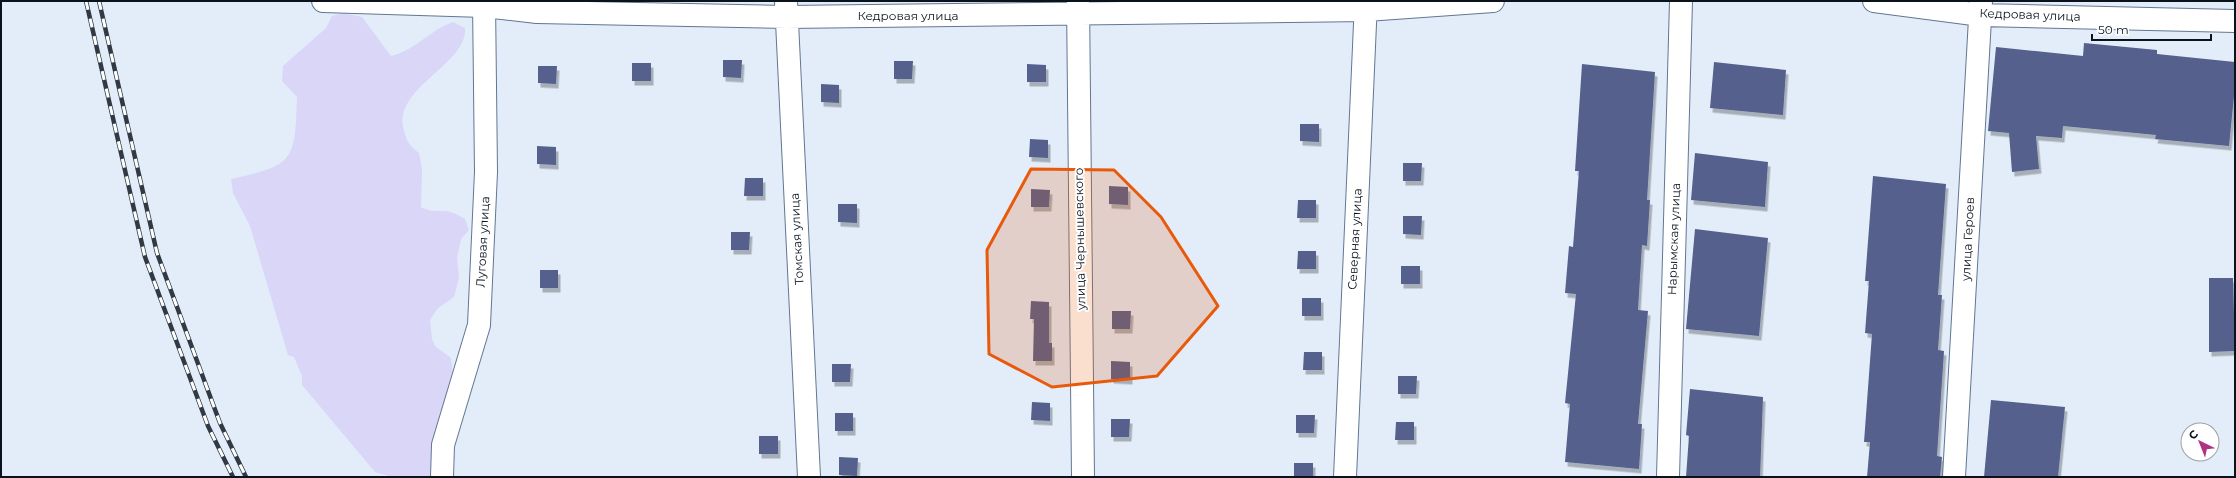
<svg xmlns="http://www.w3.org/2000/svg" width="2236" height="478" font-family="Montserrat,sans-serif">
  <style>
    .green { fill: #d9d6f8 }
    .building { fill: #54608c; filter: url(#shadow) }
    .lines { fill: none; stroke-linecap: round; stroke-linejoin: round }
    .minor-casing { stroke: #617791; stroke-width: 24 }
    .minor { stroke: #fff; stroke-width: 22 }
    .rail-casing { stroke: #313a44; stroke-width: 4.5 }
    .rail { stroke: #fff; stroke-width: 3; stroke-dasharray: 9; stroke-linecap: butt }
    .marked { fill: #e8590c; fill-opacity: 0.2; stroke: #e8590c; stroke-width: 3; stroke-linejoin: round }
    .labels { text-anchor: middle; stroke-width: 4; stroke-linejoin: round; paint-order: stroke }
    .street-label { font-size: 12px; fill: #0a121c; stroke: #fff }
  </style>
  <defs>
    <filter id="shadow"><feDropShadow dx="2.5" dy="4.5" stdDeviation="0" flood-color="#0004"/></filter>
  </defs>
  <rect width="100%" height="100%" fill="#e3edf9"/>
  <path class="green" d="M344,13L362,17L391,56C416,50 430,30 453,22L465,28C468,65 391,88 404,131C407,142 410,146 419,153L422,169L421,207C431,212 436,211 446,211C453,212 460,216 465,219L469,230L461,239L457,258L459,278L454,297L438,308L430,320L432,339L435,346L451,358L454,386L435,477H392L375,472L302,385V376L294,357L288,355L250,226L233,193L231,179C294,165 295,162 297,97L282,81L283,66L326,28L332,16Z"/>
  <path class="building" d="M2084,43L2157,50V54L2235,62V86L2229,146L2155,139L2156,135L2063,126L2062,138L2036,136L2039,169L2012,172L2009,133L1988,131L1996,47L2083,56Z
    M723,60H742L741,78L723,77Z
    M894,61H913L912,79H894Z
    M1714,62L1786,70L1783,115L1710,108Z
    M632,63H651V81H632Z
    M1027,64L1046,65V82H1027Z
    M1582,64L1655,72L1647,200H1650L1647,246L1642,245L1638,310L1648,311L1638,424H1642L1639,469L1565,462L1570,404L1565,403L1576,294L1565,293L1569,246L1573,247L1579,171H1575Z
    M538,66H557L556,84L538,83Z
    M821,84L839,85V103L821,102Z
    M1300,124H1319V142L1300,141Z
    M1030,139L1048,140V158L1029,157Z
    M537,146L556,147V165L537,164Z
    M1695,153L1768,162L1765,207L1691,200Z
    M1403,163H1422L1421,181H1403Z
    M1873,176L1946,184L1938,295H1942L1938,350L1944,351L1937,456L1942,457L1940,477H1867L1870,442H1864L1872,334L1865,333L1869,281H1865Z
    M745,178H763V196H744Z
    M1109,186L1128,187V205L1109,204Z
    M1031,189L1050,190L1049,207H1031Z
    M1298,200H1316V218H1297Z
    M838,204H857V223L838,222Z
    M1403,216H1422L1421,235L1403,234Z
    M1695,229L1768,238L1759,336L1686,329Z
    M731,232H750L749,250H731Z
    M1298,251H1316V269H1297Z
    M1401,266H1420V284H1401Z
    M540,270H558V288H540Z
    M2209,278H2233L2235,351L2209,352Z
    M1302,298H1321V316H1302Z
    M1031,301L1049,302V343H1052V361H1033L1034,319H1030Z
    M1112,311H1131L1130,329H1112Z
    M1304,352H1322V370H1303Z
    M1111,361L1130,362V380L1111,379Z
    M832,364H851L850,382H832Z
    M1398,376H1417L1416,394H1398Z
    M1690,389L1763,397L1760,477H1686L1689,436L1686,435Z
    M1991,400L2065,407L2058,477H1984Z
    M1032,402L1050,403V421L1031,420Z
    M835,413H853V431H835Z
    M1296,415H1315L1314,433H1296Z
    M1111,419H1130L1129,437H1111Z
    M1396,422H1414V440H1395Z
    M759,436H778V454H759Z
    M839,457L858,458L857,476L839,475Z
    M1294,463H1313V477H1294Z"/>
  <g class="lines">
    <defs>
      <path id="minor" d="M323,1L484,6L537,12L786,17L1366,10L1493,1
        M786,1L809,477
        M1078,1L1083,477
        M1874,1L1981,15L2235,21
        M442,477L443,445L479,325L486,172L484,1
        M1345,477L1366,1
        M1668,477L1681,1
        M1954,477L1981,1"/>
    </defs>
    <use href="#minor" class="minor-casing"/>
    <use href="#minor" class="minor"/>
    <defs>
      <path id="rail" d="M86,1L145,257L208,426L233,477
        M99,1L157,253L220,423L246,477"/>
    </defs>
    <use href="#rail" class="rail-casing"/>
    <use href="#rail" class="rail"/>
  </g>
  <path class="marked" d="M1031,169L1114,170L1161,217L1218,306L1157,376L1052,387L989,354L987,250Z"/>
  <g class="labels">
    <g class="street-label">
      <text transform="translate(2030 15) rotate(2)" y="4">Кедровая улица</text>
      <text x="908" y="20">Кедровая улица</text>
      <text transform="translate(797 239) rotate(-93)" y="4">Томская улица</text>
      <text transform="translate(1080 239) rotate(-91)" y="4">улица Чернышевского</text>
      <text transform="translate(1355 239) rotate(-87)" y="4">Северная улица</text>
      <text transform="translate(1674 239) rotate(-88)" y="4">Нарымская улица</text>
      <text transform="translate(1968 239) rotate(-87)" y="4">улица Героев</text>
      <text transform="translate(483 242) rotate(-87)" y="4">Луговая улица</text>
    </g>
  </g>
  <rect width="2236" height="478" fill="none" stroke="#0a121c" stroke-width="4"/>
  <g transform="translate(2200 442) rotate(317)"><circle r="19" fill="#ffffff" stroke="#9da0a4"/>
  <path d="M0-3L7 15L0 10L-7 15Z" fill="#af3283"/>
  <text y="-6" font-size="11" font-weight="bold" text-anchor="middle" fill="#0a121c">С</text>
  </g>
  <path d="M2092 34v6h119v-6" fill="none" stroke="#0a121c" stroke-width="2"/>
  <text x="2098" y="34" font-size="12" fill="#0a121c" stroke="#ffffff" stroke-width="3" paint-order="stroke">50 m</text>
</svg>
